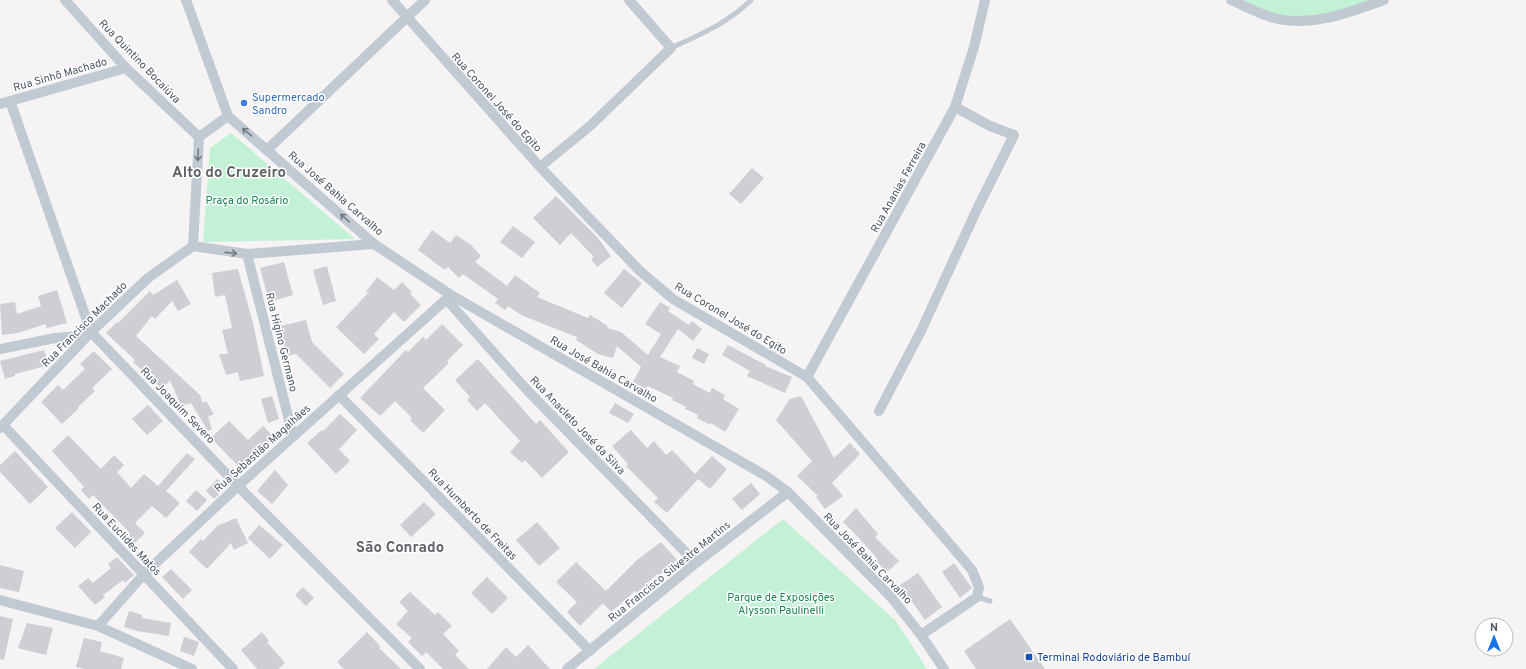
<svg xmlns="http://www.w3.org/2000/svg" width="1526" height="669" font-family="Overpass,sans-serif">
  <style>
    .green { fill: #c3f1d5 }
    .building { fill: #cdcfd5 }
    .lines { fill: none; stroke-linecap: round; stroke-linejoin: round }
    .lane { stroke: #c1cad2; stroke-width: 5 }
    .street { stroke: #c1cad2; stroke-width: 10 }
    .oneway { stroke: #6e7983 }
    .shop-dot { fill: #3f7fe0; stroke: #fff; stroke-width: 1.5 }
    .transit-dot { fill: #1a4fb4; stroke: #fff; stroke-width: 1.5 }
    .labels { text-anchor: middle; stroke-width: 3; stroke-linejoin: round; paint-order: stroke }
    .street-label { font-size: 11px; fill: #4a5661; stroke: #fff }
    .shop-label { font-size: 11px; fill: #366cbe; stroke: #fff; text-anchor: start }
    .park-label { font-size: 11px; fill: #17864f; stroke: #fff }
    .transit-label { font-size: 11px; fill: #164399; stroke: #fff; text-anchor: start }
    .district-label { font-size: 15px; font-weight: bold; fill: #5f6368; stroke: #fff }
  </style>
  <rect width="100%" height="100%" fill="#f5f3f3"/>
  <path class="green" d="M1231,0H1384L1293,21Z
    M231,133L355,239L203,242L210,148Z
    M783,519L896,621L927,669H594Z"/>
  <path class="building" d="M752,168L764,178L741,204L729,194Z
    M556,196L598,238L611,256L597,267L591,259L594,257L571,233L560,245L533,218Z
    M513,226L535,242L522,258L500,242Z
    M432,230L450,243L456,235L471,245L481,256L475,262L507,286L515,275L540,293L537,297L588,318L590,315L608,326L607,328L621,332L648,355L661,334L645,324L660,302L670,308L668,311L689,325L692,321L702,329L693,341L678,329L660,357L680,366L677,372L694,381L693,384L710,393L712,388L725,395L723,399L739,409L725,432L711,423L710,425L697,418L698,415L685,409L686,407L672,400L673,398L648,386L646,389L633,382L641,367L617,346L613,358L598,354L576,340L577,337L523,316L508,306L505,310L495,303L498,299L463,274L459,278L448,267L445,270L418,250Z
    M284,262L293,295L269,302L260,268Z
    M327,266L336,301L323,305L313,270Z
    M238,269L253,323L264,376L240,381L238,372L226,375L219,354H228L222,330L232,328L225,295L215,297L212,273Z
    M624,269L642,283L622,308L604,293Z
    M377,277L394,290L402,282L412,292L410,294L421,305L404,322L394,312L374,334L379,339L364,354L336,327L370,291L365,293Z
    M177,280L191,304L178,311L172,301L155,319L152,316L136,336L200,395L203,403L206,401L214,414L208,417L212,429L208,431L191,403L181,406L170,380L162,389L133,362L135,360L106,333L117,322L118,323L150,291L153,295Z
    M57,290L67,323L47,328L45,324L18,333L2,335L0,304L15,302L17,314L41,306L38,296Z
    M306,320L312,342L344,374L330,388L296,354L286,356L280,326Z
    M442,324L463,345L447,361L449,363L423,388L445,410L423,433L410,420L412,418L395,401L380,416L360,398L406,350L408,352L423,337L426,340Z
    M728,345L766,365L765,366L792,377L785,393L747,376L750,371L722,355Z
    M697,348L709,354L704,364L692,358Z
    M44,350L49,365L15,374V376L5,379L0,361Z
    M94,351L112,369L92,388L95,391L78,407L79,408L62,424L41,402L58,385L63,390L85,369L80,364Z
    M478,359L536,424L540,420L569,452L542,478L525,460L522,463L510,452L520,441L485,403L477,411L467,400L470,397L455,380Z
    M272,396L279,419L268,423L261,399Z
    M801,396L834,458L850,443L860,454L832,483L843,496L825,509L816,497L818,496L797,476L812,461L776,420L790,399Z
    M615,403L634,414L628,423L609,413Z
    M148,405L163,421L147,435L132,419Z
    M340,414L357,430L339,449L350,461L336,474L307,443L322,430L323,431Z
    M229,421L248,440L263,426L274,437L251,460L243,471L211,438Z
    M631,430L647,448L654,441L666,455L672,450L695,474L712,456L727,469L710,489L698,479L667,513L654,502L658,498L626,466L628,464L612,446Z
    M68,435L101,469L114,455L124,465L117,472L131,488L144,474L158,486L187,453L195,459L166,491L180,503L166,518L152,506L135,523L145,533L133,545L126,537L130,533L93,495L89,499L81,490L84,487L52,451Z
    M15,451L48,487L30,504L0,472V465Z
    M275,470L288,485L272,504L257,491Z
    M217,479L226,487L214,499L206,491Z
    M751,483L760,494L742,510L732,499Z
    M196,490L207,500L197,511L186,501Z
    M424,502L436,514L411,537L400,525Z
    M856,508L878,534L875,537L899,561L887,572L875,560L877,558L857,536L843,522Z
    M72,512L91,532L75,548L55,528Z
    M236,518L248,543L234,550L231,543L207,569L189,552L201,539L203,541L217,526Z
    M537,522L560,548L539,566L516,540Z
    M259,525L283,545L270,559L248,538Z
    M661,542L677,560L659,575L657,574L637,593L635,591L611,612L603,603L580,626L567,612L577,602L556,582L576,562L606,591L637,560Z
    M117,557L134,575L125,583L123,580L103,595L105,597L95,605L78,586L88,578L93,583L111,568L108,564Z
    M954,563L972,588L960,598L942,572Z
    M0,565L24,571L19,592L0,588Z
    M171,569L192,590L183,599L162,577Z
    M918,573L942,607L925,620L900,585Z
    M487,577L508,598L492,614L471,593Z
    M303,587L314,598L306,606L295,595Z
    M410,592L435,615L438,612L452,626L443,634L459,651L455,655L469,669H443L426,652L422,656L408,642L412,638L396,624L408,611L399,602Z
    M129,611L142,615V618L171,623L169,636L137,631L124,627Z
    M0,616L13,619L4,660L0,659Z
    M1010,619L1045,669H976L964,651Z
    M27,623L53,628L46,655L18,648Z
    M262,632L269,641L267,642L285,663L278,669H257L241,650Z
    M367,632L381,647L379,648L401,669H344L337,662Z
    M184,637L199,642L194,656L180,651Z
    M84,638L102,642L100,651L124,658L121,669H85L76,667Z
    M528,645L550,669H487L506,647L516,657Z"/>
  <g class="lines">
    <path class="lane" d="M671,48C699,35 728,23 751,0
      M977,597L990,601"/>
    <path class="street" d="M65,0L126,68L199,137
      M186,0L228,116
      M392,0L540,167L640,271L673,299L807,377L972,570L979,587L977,597L921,635
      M1231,0C1245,6 1259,14 1274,18C1311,28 1350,12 1384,0
      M10,101L91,332L238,486L420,669
      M0,104L126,68
      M228,116L374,244L451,295L766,476L788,492L891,597L921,635L944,669
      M268,149L425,0
      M540,167L590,126L671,48L629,0
      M193,246L247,254L374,244
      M193,246L199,137L228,116
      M247,254L293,436
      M446,299L527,390L696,563
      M0,349L55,338L88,335
      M807,377L955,107L974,47L985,0
      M339,395L590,651
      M879,411L921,331L978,207L1014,135L990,126L955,107
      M3,425L233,669
      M0,428L91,332L148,278L193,246
      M0,600L98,626L192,669
      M98,626L144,574L238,486L451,295
      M567,669L696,563L788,492"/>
  </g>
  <defs><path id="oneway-shaft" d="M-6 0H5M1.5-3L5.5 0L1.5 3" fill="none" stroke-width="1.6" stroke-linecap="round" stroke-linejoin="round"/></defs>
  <g class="oneway">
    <use href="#oneway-shaft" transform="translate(247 132) rotate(-140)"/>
    <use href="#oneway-shaft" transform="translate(198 155) rotate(93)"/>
    <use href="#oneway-shaft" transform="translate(345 218) rotate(-138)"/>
    <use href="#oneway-shaft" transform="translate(231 253) rotate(6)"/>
  </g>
  <circle class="shop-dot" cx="244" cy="103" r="4"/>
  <rect class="transit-dot" x="1025" y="653" width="8" height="8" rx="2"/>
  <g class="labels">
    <g class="street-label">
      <text transform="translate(140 61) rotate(46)" y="4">Rua Quintino Bocaiúva</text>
      <text transform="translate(60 74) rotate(-16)" y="4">Rua Sinhô Machado</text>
      <text transform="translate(497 102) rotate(48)" y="4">Rua Coronel José do Egito</text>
      <text transform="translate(898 187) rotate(-61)" y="4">Rua Ananias Ferreira</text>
      <text transform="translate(336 193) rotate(41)" y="4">Rua José Bahia Carvalho</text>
      <text transform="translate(731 318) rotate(31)" y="4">Rua Coronel José do Egito</text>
      <text transform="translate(84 324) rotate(-45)" y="4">Rua Francisco Machado</text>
      <text transform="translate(282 342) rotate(76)" y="4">Rua Higino Germano</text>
      <text transform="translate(604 369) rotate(30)" y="4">Rua José Bahia Carvalho</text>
      <text transform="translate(178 405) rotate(46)" y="4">Rua Joaquim Severo</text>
      <text transform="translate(578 425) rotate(46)" y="4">Rua Anacleto José da Silva</text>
      <text transform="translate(262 448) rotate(-42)" y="4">Rua Sebastião Magalhâes</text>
      <text transform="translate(473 514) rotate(46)" y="4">Rua Humberto de Freitas</text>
      <text transform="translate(127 539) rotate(47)" y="4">Rua Euclides Matos</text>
      <text transform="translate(868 558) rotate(46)" y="4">Rua José Bahia Carvalho</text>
      <text transform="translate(669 571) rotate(-39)" y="4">Rua Francisco Silvestre Martins</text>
    </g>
    <g class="shop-label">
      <text x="252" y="101">Supermercado<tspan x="252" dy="13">Sandro</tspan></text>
    </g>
    <g class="park-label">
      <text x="247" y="204">Praça do Rosário</text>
      <text x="781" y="601">Parque de Exposições<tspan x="781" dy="13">Alysson Paulinelli</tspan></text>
    </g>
    <g class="transit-label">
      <text x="1037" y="661">Terminal Rodoviário de Bambuí</text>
    </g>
    <g class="district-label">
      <text x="229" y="177">Alto do Cruzeiro</text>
      <text x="400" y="552">São Conrado</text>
    </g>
  </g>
  <g transform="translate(1494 637)"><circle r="19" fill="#ffffff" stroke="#b7bbc0"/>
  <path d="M0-3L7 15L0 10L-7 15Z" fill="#1a73e8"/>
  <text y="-6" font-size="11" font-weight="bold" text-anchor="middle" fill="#4a5661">N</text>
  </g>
</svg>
